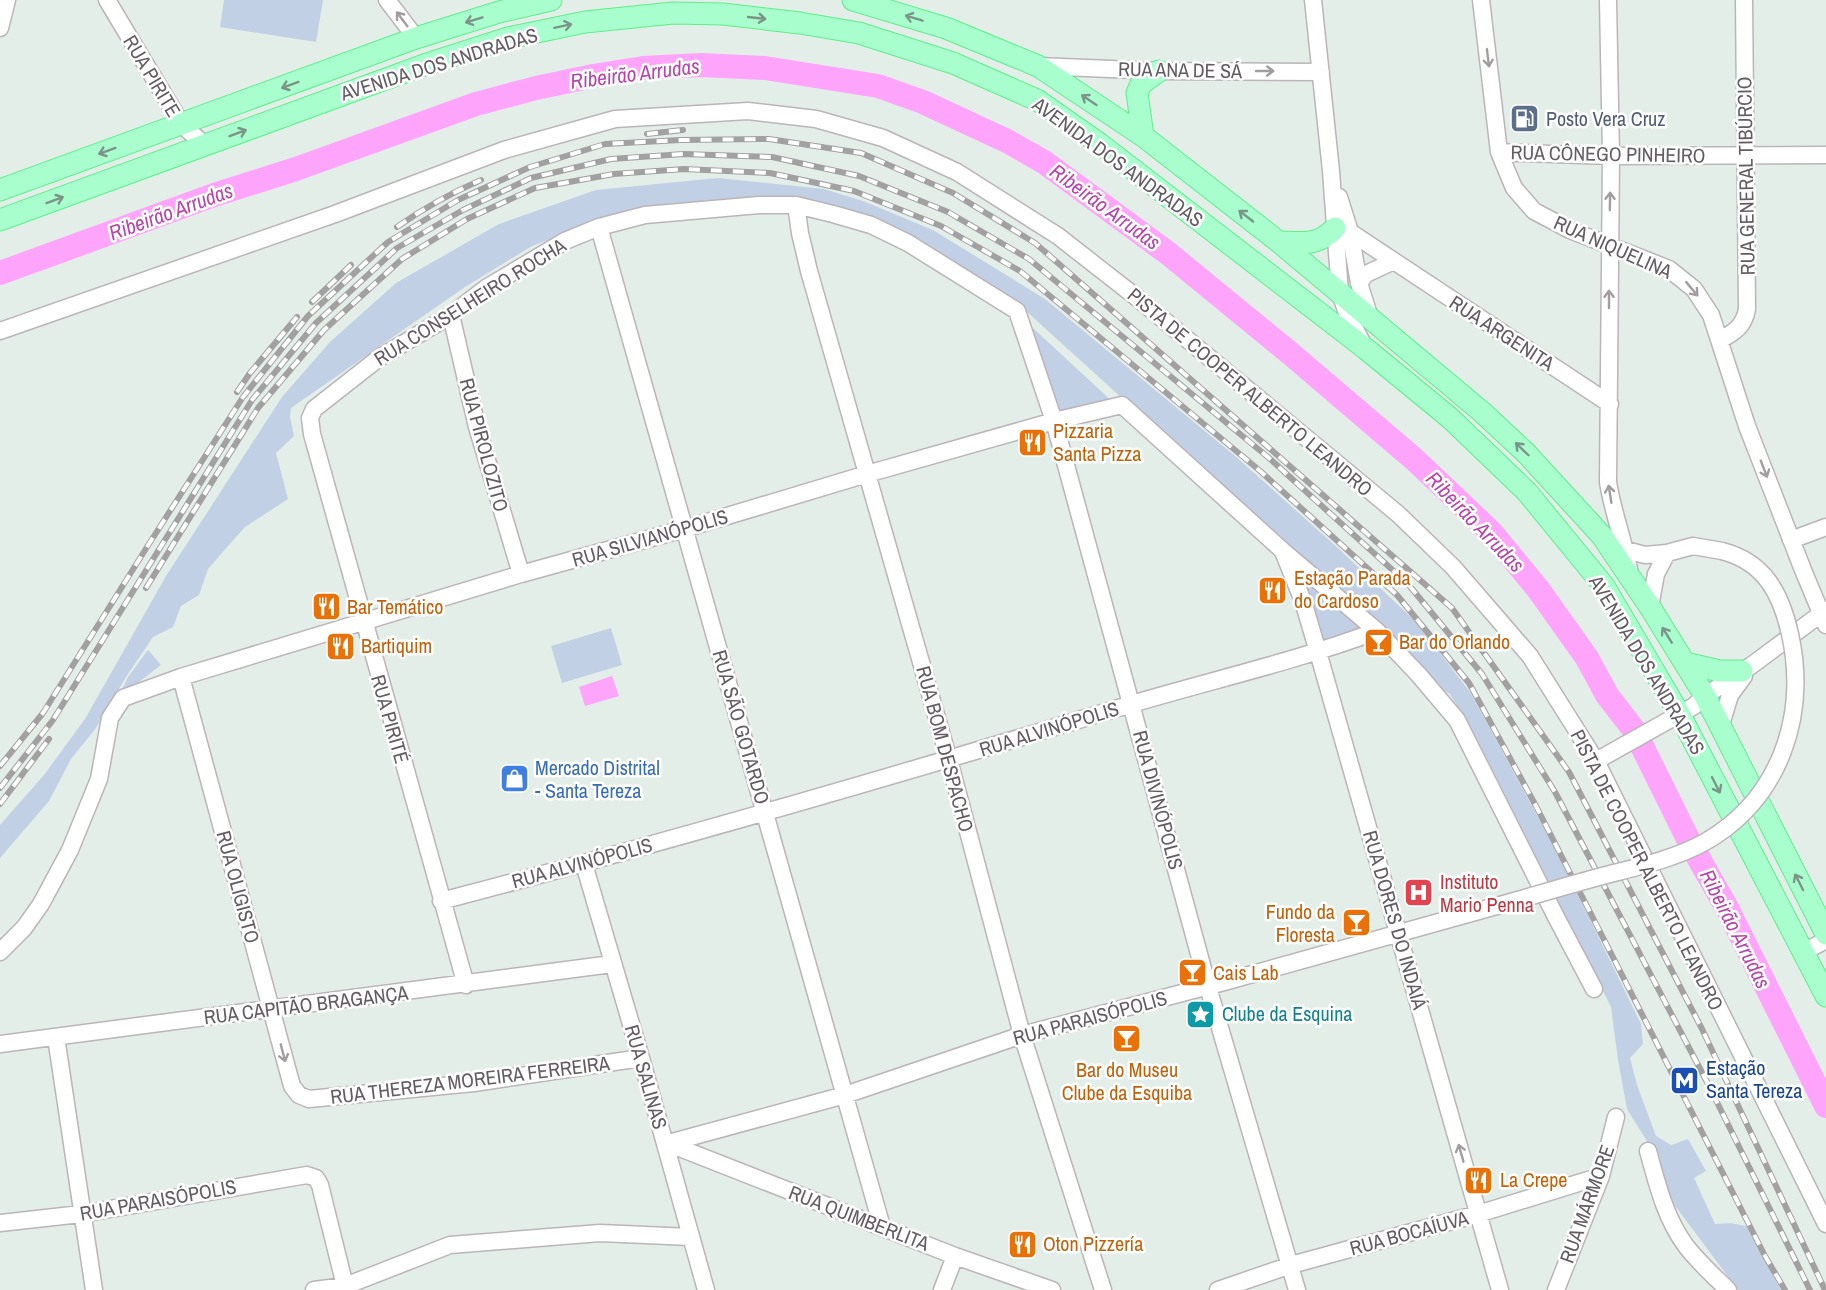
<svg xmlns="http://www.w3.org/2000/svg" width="1826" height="1290" font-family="'Archivo Narrow',sans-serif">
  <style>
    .green { fill: #c1d0e5 }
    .water { fill: #fea4fb }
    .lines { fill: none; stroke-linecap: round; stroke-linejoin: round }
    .river { stroke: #fea4fb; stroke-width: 24 }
    .minor-casing { stroke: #bbb4b9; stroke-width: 19 }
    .major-casing { stroke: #5cef8a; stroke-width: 23 }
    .minor { stroke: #fff; stroke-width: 16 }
    .major { stroke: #a9fece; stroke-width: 21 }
    .rail-casing { stroke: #a3a0a2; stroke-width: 6 }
    .rail { stroke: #fff; stroke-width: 4; stroke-dasharray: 11; stroke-linecap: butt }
    .minor-bridge-casing { stroke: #bbb4b9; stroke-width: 19; stroke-linecap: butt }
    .minor-bridge { stroke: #fff; stroke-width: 16 }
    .oneway { stroke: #7c9588 }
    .oneway2 { stroke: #a29da1 }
    .labels { text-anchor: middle; stroke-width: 5; stroke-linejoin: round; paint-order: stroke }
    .street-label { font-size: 20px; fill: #645c63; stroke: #fff }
    .service-label { font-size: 20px; fill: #4e5e75; stroke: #fff; text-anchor: start }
    .food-label { font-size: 20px; fill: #c56008; stroke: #fff; text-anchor: start }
    .shop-label { font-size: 20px; fill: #366cbe; stroke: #fff; text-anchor: start }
    .health-label { font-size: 20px; fill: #be3a42; stroke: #fff; text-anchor: start }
    .culture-label { font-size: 20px; fill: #0d838f; stroke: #fff; text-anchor: start }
    .transit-label { font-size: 20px; fill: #164399; stroke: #fff; text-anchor: start }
    .water-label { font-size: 21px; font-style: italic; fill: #b844ad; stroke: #fff }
  </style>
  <rect width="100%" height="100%" fill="#e4eee8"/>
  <path class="green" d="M224,0H323L316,42L220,27Z
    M718,178L824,189L863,201L933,230L1045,299L1235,456L1339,549L1415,621L1470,692L1556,850L1641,1024L1643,1044L1630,1058L1637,1085L1656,1136L1671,1145L1688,1139L1706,1171L1694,1178L1715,1224L1730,1223L1746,1226L1781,1290H1738L1673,1203L1655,1154L1627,1109L1618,1060L1611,1007L1480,745L1450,694L1439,688L1284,545L1015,301L929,252L797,203L605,220L532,246L465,287L291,408L290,417L294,436L276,453L288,499L245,527L228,546L208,569L199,595L181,606L173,627L153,637L126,677L96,728L71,759L49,801L0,858V825L44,775L85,719L166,576L282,397L330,342L396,283L499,224L596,190Z
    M1021,317L1115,404L1055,417Z
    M1292,561L1369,631L1324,647Z
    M611,628L622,665L562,683L551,646Z
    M148,650L161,665L130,689L121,692L128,677Z"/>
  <path class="water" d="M612,676L619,696L585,706L579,687Z"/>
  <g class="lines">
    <path class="river" d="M0,273L214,195L296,169L476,104L536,88L593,76L643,68L701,65L765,68L878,86L923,102L1007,141L1044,162L1169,254L1291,354L1414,459L1491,532L1538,589L1587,658L1607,695L1634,730L1690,843L1728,910L1826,1106"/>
    <defs>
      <path id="minor" d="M107,0L182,125L205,145
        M387,0L416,38
        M1313,0L1331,171L1340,293L1348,316L1363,344
        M1481,0L1499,152L1514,188L1534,211L1570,230L1669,269L1694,289L1711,315L1747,426L1803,570L1826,625
        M1608,0L1611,156L1608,482C1613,514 1625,543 1630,575
        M0,28L7,0
        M1038,66L1159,71L1321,72
        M1499,152L1611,156L1826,155
        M1339,197L1350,232L1359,283L1370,318
        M796,205L800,233L809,271L949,760L1022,1035L1103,1290
        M599,227L882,1227
        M1350,232L1610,404
        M1359,283L1366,274L1394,261
        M451,315L477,427L521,574
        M0,331L335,214L504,150L615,119L748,111L816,119L883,138L957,172L1058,236L1136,297L1398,514L1453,567L1530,656L1596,761L1826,1224
        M1720,340C1735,332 1744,326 1747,309L1744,0
        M1791,540L1826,527
        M1626,550L1645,555L1667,553L1693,546L1722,551
        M1284,554L1303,601L1318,652L1500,1290
        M1650,607L1656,574L1667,553
        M181,677L292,1086L299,1095L309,1099L474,1083L641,1058
        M1720,728L1730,695L1744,676
        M1596,761L1694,706L1705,696L1752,665L1826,610
        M584,864L641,1058L706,1290
        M441,901C667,842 891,777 1115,709C1203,682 1291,663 1377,631
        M0,952L24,928L41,904L70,850L99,779L110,718L123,698L181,677L521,574L684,529L867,474L1054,421L1122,405L1283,551L1377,631L1418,674L1457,720L1556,917L1594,989
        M1804,952L1826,940
        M466,985L312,434L310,418L314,409L379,358L451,315L486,288L565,241L599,227L645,215L759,205H796L833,214L871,225L908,243L1017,311L1054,421L1208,987L1297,1290
        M56,1037L94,1290
        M0,1044L612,964
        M667,1143L955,1256L1052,1290
        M665,1144L845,1095L1022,1035L1224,982L1518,900
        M1648,1151C1657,1183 1665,1218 1686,1246C1698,1262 1714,1276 1728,1290
        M0,1223L81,1214L307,1175L316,1178L320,1185L346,1290
        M314,1290L345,1286L450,1245L600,1233L691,1237
        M942,1290L955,1256
        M1218,1290L1291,1265L1478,1214L1601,1176
        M1556,1290L1601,1176L1616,1117"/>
      <path id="major" d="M853,0L946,28L1038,66L1143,136L1279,242L1482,412L1526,453L1602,536L1650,607L1705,696L1826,934
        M1143,136L1137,93L1141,84L1159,71
        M0,190L416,38L499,12L551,0
        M0,220L424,65L508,38L585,22L673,13L723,14L800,23L859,33L953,63L1037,100L1100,144L1366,349L1450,418L1527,492L1604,586L1680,715L1826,996
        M1279,242C1303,242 1317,247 1335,228
        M1685,663L1720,671H1742"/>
    </defs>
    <use href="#minor" class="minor-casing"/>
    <use href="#major" class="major-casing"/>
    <use href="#minor" class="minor"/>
    <use href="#major" class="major"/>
    <defs>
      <path id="rail" d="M647,134L683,130
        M397,227C424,208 451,193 481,180
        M312,302L351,265
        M237,392L250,373L297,317
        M146,588L258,408L324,330L402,259L467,219L535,188L614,174L684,169L770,173L854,191L941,226L1020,271L1259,470L1397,595L1469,683L1536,806L1765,1256L1785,1290
        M0,766L43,713L147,547L243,397L308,316L388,242L458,200L530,167L605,144L681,140L769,139L861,153L953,193L1035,243L1452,608L1569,772L1702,1029L1825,1290
        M0,788L53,720L252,400L316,323L397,248L463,210L531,178L611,159L684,154L772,157L859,176L948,212L1029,259L1269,458L1408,584L1482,674L1555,792L1707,1082L1810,1290
        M0,804L49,739"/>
    </defs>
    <use href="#rail" class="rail-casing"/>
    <use href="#rail" class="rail"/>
    <defs>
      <path id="minor-bridge" d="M1518,900C1549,891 1579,882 1610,874C1641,866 1676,858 1705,842C1780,799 1808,716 1790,634C1781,594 1765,562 1722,551"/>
    </defs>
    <use href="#minor-bridge" class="minor-bridge-casing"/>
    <use href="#minor-bridge" class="minor-bridge"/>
  </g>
  <defs><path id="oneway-shaft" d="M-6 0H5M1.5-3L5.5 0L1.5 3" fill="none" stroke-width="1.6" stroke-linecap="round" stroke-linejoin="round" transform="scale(1.5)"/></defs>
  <g class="oneway">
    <use href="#oneway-shaft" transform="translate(757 18) rotate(6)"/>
    <use href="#oneway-shaft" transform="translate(914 18) rotate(-163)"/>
    <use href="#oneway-shaft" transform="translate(474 20) rotate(163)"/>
    <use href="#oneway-shaft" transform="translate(563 26) rotate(-12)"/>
    <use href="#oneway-shaft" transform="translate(290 85) rotate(160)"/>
    <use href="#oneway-shaft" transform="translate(1089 100) rotate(-146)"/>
    <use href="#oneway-shaft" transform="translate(238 133) rotate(-21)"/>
    <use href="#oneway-shaft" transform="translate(107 151) rotate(160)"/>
    <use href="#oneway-shaft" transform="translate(55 200) rotate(-20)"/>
    <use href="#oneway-shaft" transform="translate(1246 216) rotate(-142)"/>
    <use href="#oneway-shaft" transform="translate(1522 449) rotate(-136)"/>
    <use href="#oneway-shaft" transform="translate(1667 635) rotate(-122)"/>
    <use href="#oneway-shaft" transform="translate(1716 785) rotate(63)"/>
    <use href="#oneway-shaft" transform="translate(1799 882) rotate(-117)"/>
  </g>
  <g class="oneway2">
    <use href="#oneway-shaft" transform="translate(402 19) rotate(-127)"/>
    <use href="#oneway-shaft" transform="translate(1488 58) rotate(83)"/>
    <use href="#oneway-shaft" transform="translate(1265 71)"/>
    <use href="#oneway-shaft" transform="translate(1610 201) rotate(-89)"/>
    <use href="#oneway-shaft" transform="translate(1692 289) rotate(50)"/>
    <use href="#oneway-shaft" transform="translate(1609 299) rotate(-90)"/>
    <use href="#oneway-shaft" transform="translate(1764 469) rotate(69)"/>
    <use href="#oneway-shaft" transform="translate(1610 494) rotate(-99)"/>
    <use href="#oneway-shaft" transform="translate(283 1053) rotate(75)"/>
    <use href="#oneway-shaft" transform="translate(1461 1153) rotate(-106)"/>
  </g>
  <defs>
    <symbol id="fuel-square" viewBox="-11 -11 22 22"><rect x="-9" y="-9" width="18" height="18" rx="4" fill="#5c6f8a" stroke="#fff"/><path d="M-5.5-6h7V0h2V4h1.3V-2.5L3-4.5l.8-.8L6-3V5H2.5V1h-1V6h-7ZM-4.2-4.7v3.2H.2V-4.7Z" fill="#fff"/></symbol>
    <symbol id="restaurant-square" viewBox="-11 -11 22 22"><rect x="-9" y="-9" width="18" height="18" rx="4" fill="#e8710a" stroke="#fff"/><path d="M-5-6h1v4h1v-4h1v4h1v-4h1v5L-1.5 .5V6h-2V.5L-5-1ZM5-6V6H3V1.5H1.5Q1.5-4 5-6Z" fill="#fff"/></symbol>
    <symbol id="bar-square" viewBox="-11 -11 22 22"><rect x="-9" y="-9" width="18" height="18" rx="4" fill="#e8710a" stroke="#fff"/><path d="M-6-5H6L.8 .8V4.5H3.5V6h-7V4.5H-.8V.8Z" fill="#fff"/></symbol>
    <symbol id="shop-square" viewBox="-11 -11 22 22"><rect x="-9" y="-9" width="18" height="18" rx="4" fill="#3f7fe0" stroke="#fff"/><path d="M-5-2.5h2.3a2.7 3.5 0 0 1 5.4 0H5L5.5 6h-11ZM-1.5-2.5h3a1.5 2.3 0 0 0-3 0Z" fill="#fff"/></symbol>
    <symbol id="hospital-square" viewBox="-11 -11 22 22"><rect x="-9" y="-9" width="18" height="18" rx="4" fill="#e0444e" stroke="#fff"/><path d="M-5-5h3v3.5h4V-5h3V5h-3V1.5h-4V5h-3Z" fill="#fff"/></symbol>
    <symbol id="sight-square" viewBox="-11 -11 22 22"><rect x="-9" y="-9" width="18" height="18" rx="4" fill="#0f9aa8" stroke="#fff"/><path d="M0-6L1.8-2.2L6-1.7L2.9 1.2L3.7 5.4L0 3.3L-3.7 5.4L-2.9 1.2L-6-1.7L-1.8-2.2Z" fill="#fff"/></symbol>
    <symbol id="metro-square" viewBox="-11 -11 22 22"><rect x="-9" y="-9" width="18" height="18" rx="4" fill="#1a4fb4" stroke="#fff"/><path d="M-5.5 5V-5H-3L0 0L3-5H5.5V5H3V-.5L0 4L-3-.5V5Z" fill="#fff"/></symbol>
  </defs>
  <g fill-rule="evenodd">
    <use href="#fuel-square" x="1508" y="102" width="33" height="33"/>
    <use href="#restaurant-square" x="1016" y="426" width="33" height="33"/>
    <use href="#restaurant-square" x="1256" y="574" width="33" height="33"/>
    <use href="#restaurant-square" x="310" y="590" width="33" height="33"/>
    <use href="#bar-square" x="1362" y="626" width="33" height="33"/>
    <use href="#restaurant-square" x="324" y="630" width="33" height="33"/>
    <use href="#shop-square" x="498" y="762" width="33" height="33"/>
    <use href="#hospital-square" x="1402" y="876" width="33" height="33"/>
    <use href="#bar-square" x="1340" y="906" width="33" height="33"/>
    <use href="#bar-square" x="1176" y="956" width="33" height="33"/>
    <use href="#sight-square" x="1184" y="998" width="33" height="33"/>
    <use href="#bar-square" x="1110" y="1022" width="33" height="33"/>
    <use href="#metro-square" x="1668" y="1064" width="33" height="33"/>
    <use href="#restaurant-square" x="1462" y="1164" width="33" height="33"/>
    <use href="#restaurant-square" x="1006" y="1228" width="33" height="33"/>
  </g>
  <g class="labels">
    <g class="street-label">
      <text transform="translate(439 64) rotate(-17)" y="7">AVENIDA DOS ANDRADAS</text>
      <text transform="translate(1180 70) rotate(1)" y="7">RUA ANA DE SÁ</text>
      <text transform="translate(152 76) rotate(59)" y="7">RUA PIRITE</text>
      <text transform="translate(1608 154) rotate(1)" y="7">RUA CÔNEGO PINHEIRO</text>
      <text transform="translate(1118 162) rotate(36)" y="7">AVENIDA DOS ANDRADAS</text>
      <text transform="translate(1746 176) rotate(-91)" y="7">RUA GENERAL TIBÚRCIO</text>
      <text transform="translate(1613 247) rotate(24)" y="7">RUA NIQUELINA</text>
      <text transform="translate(470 302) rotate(-32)" y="7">RUA CONSELHEIRO ROCHA</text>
      <text transform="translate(1502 333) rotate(33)" y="7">RUA ARGENITA</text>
      <text transform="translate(1250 392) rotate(40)" y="7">PISTA DE COOPER ALBERTO LEANDRO</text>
      <text transform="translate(484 445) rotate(75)" y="7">RUA PIROLOZITO</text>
      <text transform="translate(650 538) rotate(-16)" y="7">RUA SILVIANÓPOLIS</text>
      <text transform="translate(1647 665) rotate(59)" y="7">AVENIDA DOS ANDRADAS</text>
      <text transform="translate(390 719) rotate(74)" y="7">RUA PIRITÉ</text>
      <text transform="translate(741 727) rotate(74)" y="7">RUA SÃO GOTARDO</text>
      <text transform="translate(1049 729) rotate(-17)" y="7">RUA ALVINÓPOLIS</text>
      <text transform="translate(945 749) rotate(75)" y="7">RUA BOM DESPACHO</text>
      <text transform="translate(1158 800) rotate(75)" y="7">RUA DIVINÓPOLIS</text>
      <text transform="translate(582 863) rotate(-15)" y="7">RUA ALVINÓPOLIS</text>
      <text transform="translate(1647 870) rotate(63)" y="7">PISTA DE COOPER ALBERTO LEANDRO</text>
      <text transform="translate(238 887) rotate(75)" y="7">RUA OLIGISTO</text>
      <text transform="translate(1395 920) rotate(74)" y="7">RUA DORES DO INDAIÁ</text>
      <text transform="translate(306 1005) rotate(-7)" y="7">RUA CAPITÃO BRAGANÇA</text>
      <text transform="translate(1090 1018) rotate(-15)" y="7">RUA PARAISÓPOLIS</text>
      <text transform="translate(646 1077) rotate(74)" y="7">RUA SALINAS</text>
      <text transform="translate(470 1080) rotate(-7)" y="7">RUA THEREZA MOREIRA FERREIRA</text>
      <text transform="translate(158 1200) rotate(-10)" y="7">RUA PARAISÓPOLIS</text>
      <text transform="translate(1587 1204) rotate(-70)" y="7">RUA MÁRMORE</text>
      <text transform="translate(859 1218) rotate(21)" y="7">RUA QUIMBERLITA</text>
      <text transform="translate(1409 1233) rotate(-15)" y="7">RUA BOCAÍUVA</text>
    </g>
    <g class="service-label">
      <text x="1546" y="126">Posto Vera Cruz</text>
    </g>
    <g class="food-label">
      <text x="1053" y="438">Pizzaria<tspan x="1053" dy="23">Santa Pizza</tspan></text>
      <text x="1294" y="585">Estação Parada<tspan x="1294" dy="23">do Cardoso</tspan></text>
      <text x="347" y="614">Bar Temático</text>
      <text x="1399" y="649">Bar do Orlando</text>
      <text x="361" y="653">Bartiquim</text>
      <text x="1335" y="919" text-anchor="end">Fundo da<tspan x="1335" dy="23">Floresta</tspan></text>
      <text x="1213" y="980">Cais Lab</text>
      <text x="1127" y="1077" text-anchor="middle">Bar do Museu<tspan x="1127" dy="23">Clube da Esquiba</tspan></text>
      <text x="1500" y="1187">La Crepe</text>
      <text x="1043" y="1251">Oton Pizzería</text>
    </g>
    <g class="shop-label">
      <text x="535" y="775">Mercado Distrital<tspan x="535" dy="23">- Santa Tereza</tspan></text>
    </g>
    <g class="health-label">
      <text x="1440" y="889">Instituto<tspan x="1440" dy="23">Mario Penna</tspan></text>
    </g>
    <g class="culture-label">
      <text x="1222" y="1021">Clube da Esquina</text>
    </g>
    <g class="transit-label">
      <text x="1706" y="1075">Estação<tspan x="1706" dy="23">Santa Tereza</tspan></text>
    </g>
    <g class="water-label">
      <text transform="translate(635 74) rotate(-7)" y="7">Ribeirão Arrudas</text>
      <text transform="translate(1105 207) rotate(36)" y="7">Ribeirão Arrudas</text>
      <text transform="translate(171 212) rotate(-20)" y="7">Ribeirão Arrudas</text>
      <text transform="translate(1475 522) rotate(46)" y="7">Ribeirão Arrudas</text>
      <text transform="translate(1735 929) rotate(63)" y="7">Ribeirão Arrudas</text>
    </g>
  </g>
</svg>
